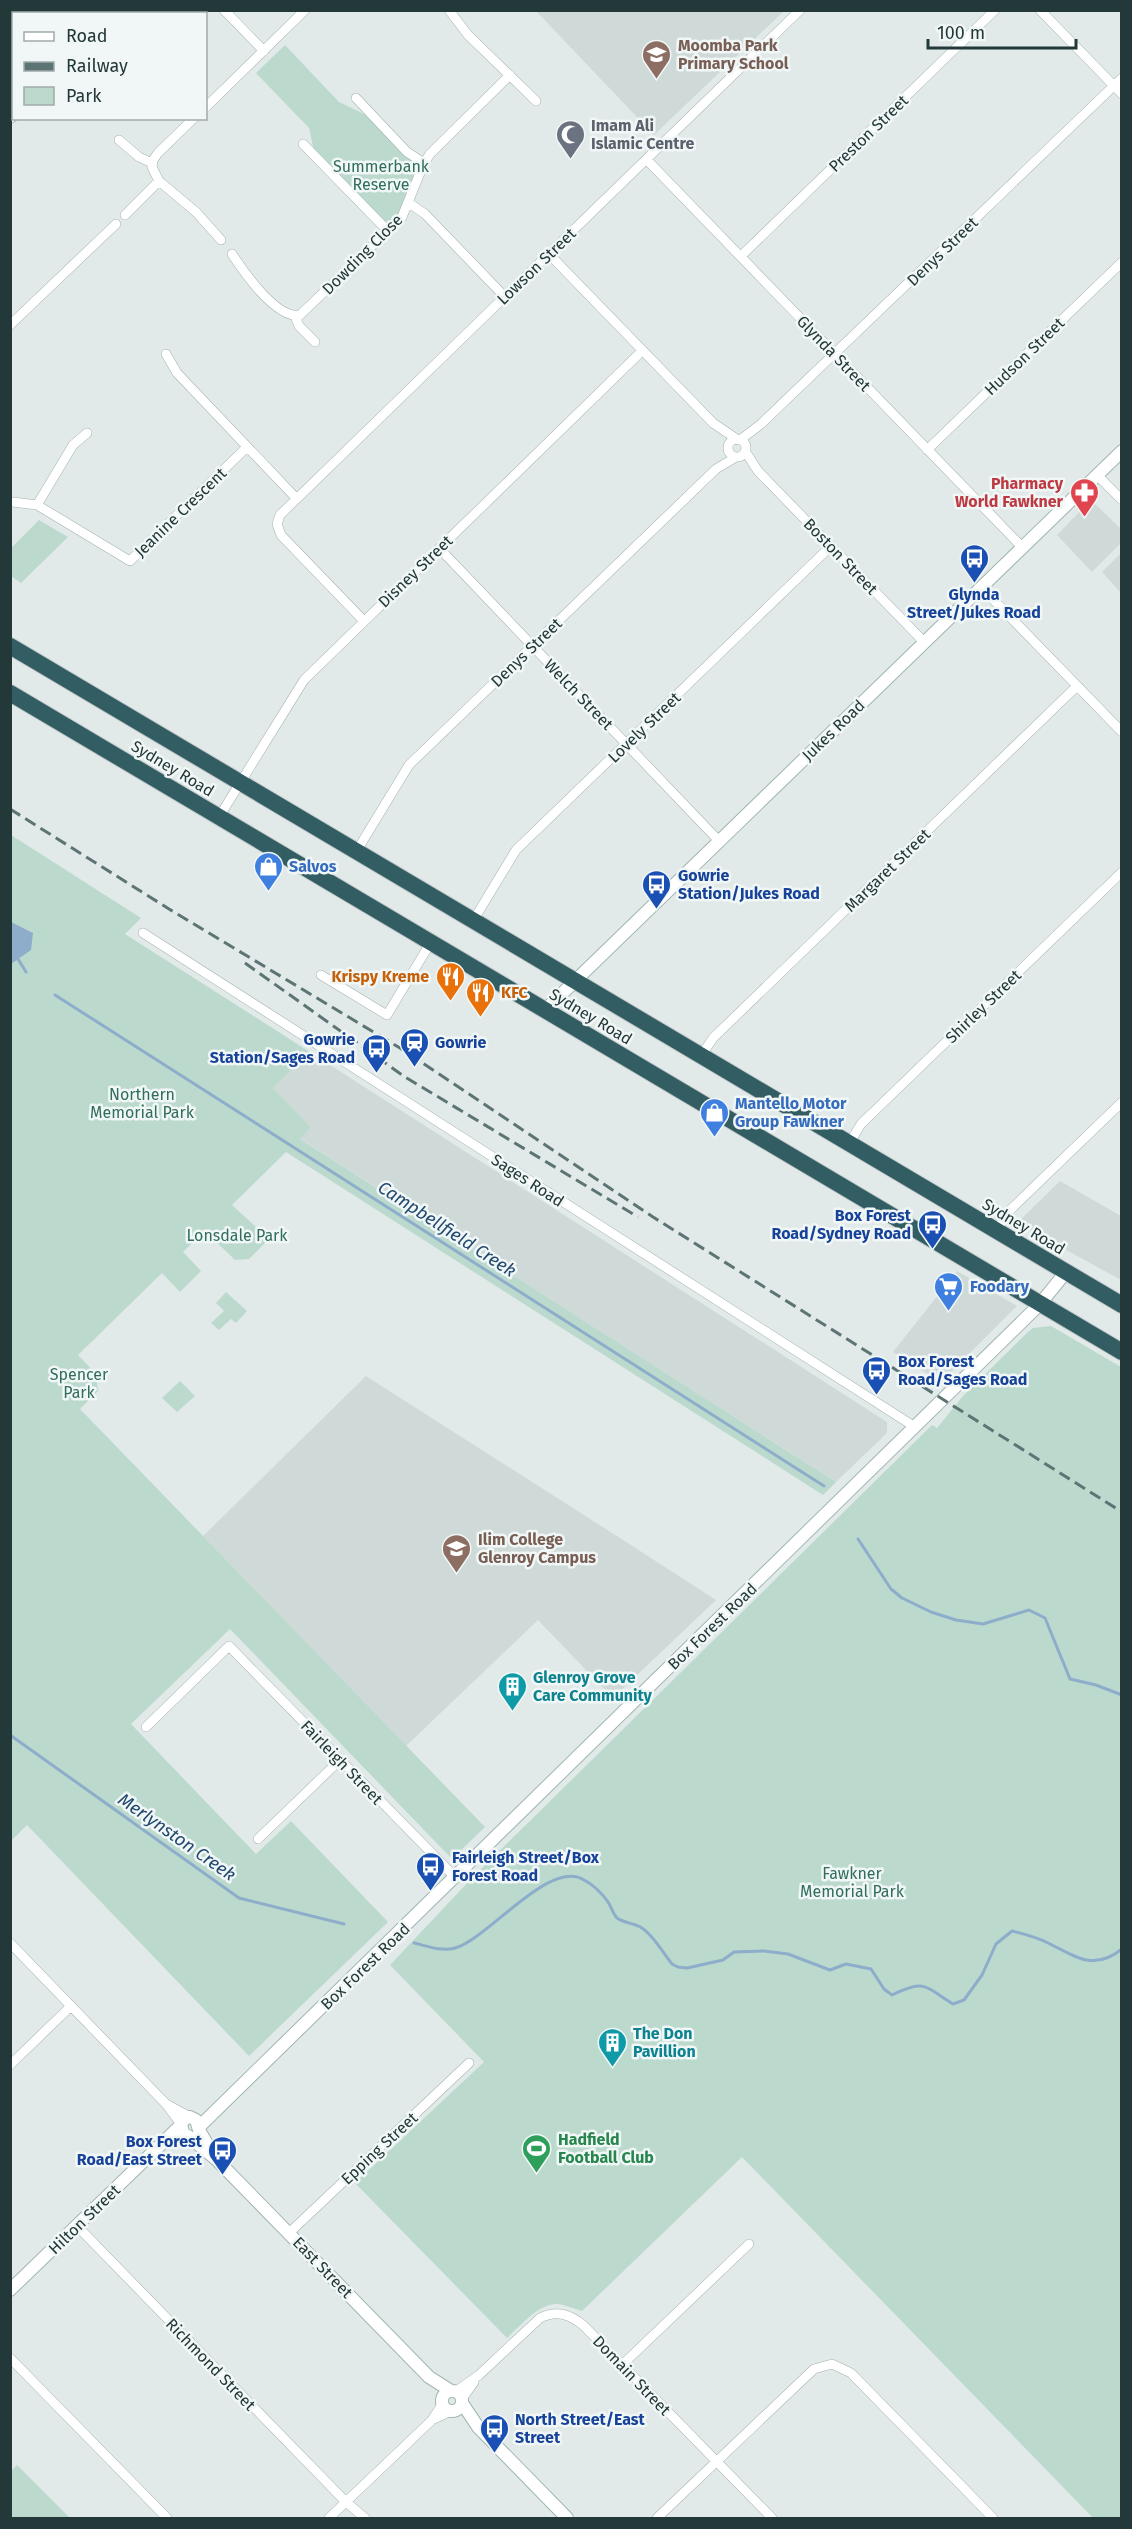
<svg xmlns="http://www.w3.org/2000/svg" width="1132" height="2529" font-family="'Fira Sans',sans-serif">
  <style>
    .built { fill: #cfdad8 }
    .green { fill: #bbdacd }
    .water { fill: #8dadcb }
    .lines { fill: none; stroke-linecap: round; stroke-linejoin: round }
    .stream { stroke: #8dadcb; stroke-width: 3 }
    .street-casing { stroke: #a4b1b1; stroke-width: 10 }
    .secondary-casing { stroke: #a1b5b4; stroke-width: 14 }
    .highway-casing { stroke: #c1c7c8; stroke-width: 18 }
    .street { stroke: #fff; stroke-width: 9 }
    .secondary { stroke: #fff; stroke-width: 12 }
    .highway { stroke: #315d63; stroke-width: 16 }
    .rail { stroke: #5d7475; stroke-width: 3; stroke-dasharray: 12 6; stroke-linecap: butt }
    .labels { text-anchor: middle; stroke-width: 5; stroke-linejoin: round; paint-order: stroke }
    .education-label { font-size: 16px; font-weight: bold; fill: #785e54; stroke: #f1f7f6; text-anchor: start }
    .worship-label { font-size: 16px; font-weight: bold; fill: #5b616d; stroke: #f1f7f6; text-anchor: start }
    .street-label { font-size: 16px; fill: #233839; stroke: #f1f7f6 }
    .park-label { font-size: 16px; fill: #306d5b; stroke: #f1f7f6 }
    .health-label { font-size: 16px; font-weight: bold; fill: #be3a42; stroke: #f1f7f6; text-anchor: end }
    .transit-label { font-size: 16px; font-weight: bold; fill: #164399; stroke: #f1f7f6; text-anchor: start }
    .shop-label { font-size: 16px; font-weight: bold; fill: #366cbe; stroke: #f1f7f6; text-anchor: start }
    .food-label { font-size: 16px; font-weight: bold; fill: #c56008; stroke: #f1f7f6; text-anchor: end }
    .culture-label { font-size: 16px; font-weight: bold; fill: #0d838f; stroke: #f1f7f6; text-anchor: start }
    .leisure-label { font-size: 16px; font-weight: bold; fill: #27864d; stroke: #f1f7f6; text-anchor: start }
    .water-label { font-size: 18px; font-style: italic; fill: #224970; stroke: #f1f7f6 }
  </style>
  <rect width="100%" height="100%" fill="#e1eae9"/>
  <path class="built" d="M536,11H784L654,135Z
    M1091,500L1122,530L1121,543L1092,572L1057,535Z
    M1121,553V593L1102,572Z
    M313,1054L887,1422V1433L836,1482L299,1138L311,1127L273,1088L307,1055Z
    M1060,1181L1121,1216V1280L1017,1223Z
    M957,1271L1017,1306L941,1382L893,1352Z
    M366,1376L634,1547L716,1600L613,1698L538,1620L406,1746L203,1536Z"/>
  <path class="green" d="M285,45L339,102L366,115L414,161L417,169C411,186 405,218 385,222L380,219L314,151L309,128L256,73Z
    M39,520L68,537L21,583L11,576V548Z
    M11,835L141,918L125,934L313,1054L307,1055L273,1088L311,1127L300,1139L836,1482L823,1495L286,1152L232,1205L269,1239L249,1259L235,1260L205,1231L183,1252L201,1271L180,1292L162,1273L78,1355L96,1374L98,1391L80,1409L485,1827L452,1859L230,1629L131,1724L256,1854L291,1821L388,1922L249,2056L27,1825L11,1841Z
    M226,1292L247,1311L236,1323L231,1319L219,1330L211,1323L224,1311L216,1303Z
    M1051,1326L1121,1367V2518H1093L742,2157L582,2311C575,2309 566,2305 558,2304C539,2303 520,2326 507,2338L355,2183L484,2062L390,1965L472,1878L932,1425L937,1428L963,1396L1028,1332L1033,1328Z
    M180,1381L195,1396L177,1412L162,1398Z
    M17,2465L70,2518H11V2471Z"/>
  <path class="water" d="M11,922L33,933L31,950L11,964Z"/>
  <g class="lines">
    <path class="stream" d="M10,955L18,959L26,972
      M55,995L824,1486
      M858,1539L891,1589L902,1598L931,1612L956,1620L983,1624L1029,1610L1045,1618L1070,1679L1096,1685L1122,1695
      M10,1735L239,1898L344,1924
      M414,1943C427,1946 442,1952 455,1948C488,1939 550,1858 584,1880C592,1884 603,1894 608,1902C611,1906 613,1914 617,1918C623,1923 635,1923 642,1928C654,1936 663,1953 672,1964L678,1967L687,1968L723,1960L734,1952L764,1951L788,1954L830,1970L846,1964L871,1969L884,1989L892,1995C925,1979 924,1986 953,2004L964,2000L982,1975L996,1944L1012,1931C1024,1934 1037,1937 1048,1943C1075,1956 1093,1972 1122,1949"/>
    <defs>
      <path id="street" d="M224,10L264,51
        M449,10L468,35L536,101
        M1040,10L1122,94
        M10,79L14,82
        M356,98L407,152L424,163
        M206,107L305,10
        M194,118L158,153L153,160L152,167L159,181L196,212L221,240
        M119,140L139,157L152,163
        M303,144L388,231
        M647,160L1022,547
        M409,203L425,214L505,297
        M125,215L159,181
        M232,254C243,271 277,320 300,315L402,217L424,163L430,154L510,75
        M549,254L713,423L738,440
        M741,256L995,10
        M295,316L299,326L315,342
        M10,325L116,224
        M166,354L177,373L296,498
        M728 448a9 9 0 1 1 18 0a9 9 0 1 1-18 0Z
        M740,440L761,424L1122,78
        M927,450L1122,262
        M745,451L758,471L924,642
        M1097,475L1122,500
        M13,502L37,505L130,561L247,447
        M37,505L73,445L87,433
        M439,548L719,841
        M981,587L1122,732
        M364,621L281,535L277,524L280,515L800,10
        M219,817L304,680L642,351
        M356,852L409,765L716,469L736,457
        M473,921L516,850L831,546
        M143,933L915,1427
        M321,975L387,1015L431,942
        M701,1056L713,1038L1077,686
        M849,1144L861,1124L1122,872
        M997,1231L1007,1213L1122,1102
        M146,1727L229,1646L456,1878
        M258,1839L340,1760
        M10,1943L166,2104L181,2124
        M10,2065L71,2006
        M166,2104L190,2117
        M77,2226L346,2502L365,2518
        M289,2233L469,2063
        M10,2358L167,2518
        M622,2365L749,2244
        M455,2392L479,2375L540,2318C557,2310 570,2314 584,2326L772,2518
        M462,2399L474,2382
        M434,2419L451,2411
        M329,2518L432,2420L443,2403
        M657,2518L814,2369L832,2364L851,2373L993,2518"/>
      <path id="secondary" d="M116,14L119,10
        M10,117L14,114
        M545,1010L1122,451
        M199,2127L1040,1304L1066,1272
        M183,2132L181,2125L184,2119L190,2117L196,2120L199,2130L211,2151
        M188,2136L216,2159L429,2377L451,2391
        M10,2290L181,2125
        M442 2401a10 10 0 1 1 20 0a10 10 0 1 1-20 0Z
        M462,2403L478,2427L567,2518"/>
      <path id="highway" d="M10,646L1122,1305
        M10,693L1122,1352"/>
    </defs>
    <use href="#street" class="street-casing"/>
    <use href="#secondary" class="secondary-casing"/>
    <use href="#highway" class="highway-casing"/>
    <use href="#street" class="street"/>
    <use href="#secondary" class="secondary"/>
    <use href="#highway" class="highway"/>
    <path class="rail" d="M10,809L169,909L400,1048L653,1217L1122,1512
      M245,963L405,1077L638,1217"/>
  </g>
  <defs>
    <symbol id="school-pin" viewBox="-11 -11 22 30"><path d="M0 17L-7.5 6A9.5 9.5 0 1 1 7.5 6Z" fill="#8d6e63" stroke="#f1f7f6"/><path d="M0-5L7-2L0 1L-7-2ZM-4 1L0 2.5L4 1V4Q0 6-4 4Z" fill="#fff"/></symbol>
    <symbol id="mosque-pin" viewBox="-11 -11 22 30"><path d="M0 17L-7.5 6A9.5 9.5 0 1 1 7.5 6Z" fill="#6b7280" stroke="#f1f7f6"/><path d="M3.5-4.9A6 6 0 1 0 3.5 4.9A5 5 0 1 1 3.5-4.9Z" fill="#fff"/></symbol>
    <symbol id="pharmacy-pin" viewBox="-11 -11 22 30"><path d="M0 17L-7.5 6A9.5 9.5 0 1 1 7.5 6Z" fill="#e0444e" stroke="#f1f7f6"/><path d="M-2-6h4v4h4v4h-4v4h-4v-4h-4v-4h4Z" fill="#fff"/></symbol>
    <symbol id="bus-pin" viewBox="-11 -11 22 30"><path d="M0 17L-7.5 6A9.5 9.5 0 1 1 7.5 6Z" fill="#1a4fb4" stroke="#f1f7f6"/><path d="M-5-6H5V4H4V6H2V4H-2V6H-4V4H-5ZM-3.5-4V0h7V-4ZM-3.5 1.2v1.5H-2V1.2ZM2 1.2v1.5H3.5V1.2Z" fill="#fff"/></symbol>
    <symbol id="shop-pin" viewBox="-11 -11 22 30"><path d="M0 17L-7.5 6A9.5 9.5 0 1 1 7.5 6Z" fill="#3f7fe0" stroke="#f1f7f6"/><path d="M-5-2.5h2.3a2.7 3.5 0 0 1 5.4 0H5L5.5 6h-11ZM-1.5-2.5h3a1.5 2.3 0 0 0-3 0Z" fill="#fff"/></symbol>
    <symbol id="restaurant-pin" viewBox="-11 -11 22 30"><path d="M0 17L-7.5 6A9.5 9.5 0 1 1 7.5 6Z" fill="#e8710a" stroke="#f1f7f6"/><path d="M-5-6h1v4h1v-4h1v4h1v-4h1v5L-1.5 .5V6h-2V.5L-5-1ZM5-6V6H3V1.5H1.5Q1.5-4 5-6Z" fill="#fff"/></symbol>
    <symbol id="station-pin" viewBox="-11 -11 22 30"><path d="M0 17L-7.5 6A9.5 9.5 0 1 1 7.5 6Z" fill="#1a4fb4" stroke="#f1f7f6"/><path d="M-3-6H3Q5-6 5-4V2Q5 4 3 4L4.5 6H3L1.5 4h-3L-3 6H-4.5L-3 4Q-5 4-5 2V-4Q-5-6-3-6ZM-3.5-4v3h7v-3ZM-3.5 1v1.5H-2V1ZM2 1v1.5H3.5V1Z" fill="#fff"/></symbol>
    <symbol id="supermarket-pin" viewBox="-11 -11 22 30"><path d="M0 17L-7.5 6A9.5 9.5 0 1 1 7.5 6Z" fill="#3f7fe0" stroke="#f1f7f6"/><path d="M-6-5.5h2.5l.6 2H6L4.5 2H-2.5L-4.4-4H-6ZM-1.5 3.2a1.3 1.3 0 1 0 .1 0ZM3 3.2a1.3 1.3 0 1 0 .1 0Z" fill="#fff"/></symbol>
    <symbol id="building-pin" viewBox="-11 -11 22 30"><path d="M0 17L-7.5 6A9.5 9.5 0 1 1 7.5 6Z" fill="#0f9aa8" stroke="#f1f7f6"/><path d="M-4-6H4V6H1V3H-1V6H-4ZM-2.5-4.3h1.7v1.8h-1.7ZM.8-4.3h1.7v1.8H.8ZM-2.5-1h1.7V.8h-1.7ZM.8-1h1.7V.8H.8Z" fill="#fff"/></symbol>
    <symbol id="stadium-pin" viewBox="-11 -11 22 30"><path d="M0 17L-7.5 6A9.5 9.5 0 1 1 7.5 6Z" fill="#2e9e5b" stroke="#f1f7f6"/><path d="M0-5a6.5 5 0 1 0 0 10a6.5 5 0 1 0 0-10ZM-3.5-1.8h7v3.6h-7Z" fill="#fff"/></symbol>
  </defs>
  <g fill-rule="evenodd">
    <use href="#school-pin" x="640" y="38" width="33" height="45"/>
    <use href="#mosque-pin" x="554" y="118" width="33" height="45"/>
    <use href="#pharmacy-pin" x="1068" y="476" width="33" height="45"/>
    <use href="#bus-pin" x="958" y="542" width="33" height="45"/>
    <use href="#shop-pin" x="252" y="850" width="33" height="45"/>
    <use href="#bus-pin" x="640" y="868" width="33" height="45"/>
    <use href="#restaurant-pin" x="434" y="960" width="33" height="45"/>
    <use href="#restaurant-pin" x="464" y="976" width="33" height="45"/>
    <use href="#station-pin" x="398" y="1026" width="33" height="45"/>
    <use href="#bus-pin" x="360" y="1032" width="33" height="45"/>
    <use href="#shop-pin" x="698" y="1096" width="33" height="45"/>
    <use href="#bus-pin" x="916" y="1208" width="33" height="45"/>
    <use href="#supermarket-pin" x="932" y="1270" width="33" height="45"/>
    <use href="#bus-pin" x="860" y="1354" width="33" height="45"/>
    <use href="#school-pin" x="440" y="1532" width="33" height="45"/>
    <use href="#building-pin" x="496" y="1670" width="33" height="45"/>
    <use href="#bus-pin" x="414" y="1850" width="33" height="45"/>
    <use href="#building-pin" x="596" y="2026" width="33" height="45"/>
    <use href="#stadium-pin" x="520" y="2132" width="33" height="45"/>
    <use href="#bus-pin" x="206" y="2134" width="33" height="45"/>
    <use href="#bus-pin" x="478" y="2412" width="33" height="45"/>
  </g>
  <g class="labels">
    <g class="education-label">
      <text x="678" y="51">Moomba Park<tspan x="678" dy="18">Primary School</tspan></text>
      <text x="478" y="1545">Ilim College<tspan x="478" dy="18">Glenroy Campus</tspan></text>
    </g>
    <g class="worship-label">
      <text x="591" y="131">Imam Ali<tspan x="591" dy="18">Islamic Centre</tspan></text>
    </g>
    <g class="street-label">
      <text transform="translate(868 133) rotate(-44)" y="6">Preston Street</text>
      <text transform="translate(942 251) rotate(-44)" y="6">Denys Street</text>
      <text transform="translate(362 254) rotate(-45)" y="6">Dowding Close</text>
      <text transform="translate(536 266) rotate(-44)" y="6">Lowson Street</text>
      <text transform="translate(834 353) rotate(46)" y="6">Glynda Street</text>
      <text transform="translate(1024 356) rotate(-44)" y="6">Hudson Street</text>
      <text transform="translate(180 512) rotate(-44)" y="6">Jeanine Crescent</text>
      <text transform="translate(841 556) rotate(46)" y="6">Boston Street</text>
      <text transform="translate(415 571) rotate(-44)" y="6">Disney Street</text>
      <text transform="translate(526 652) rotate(-44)" y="6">Denys Street</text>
      <text transform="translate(579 694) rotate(46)" y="6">Welch Street</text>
      <text transform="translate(644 727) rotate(-44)" y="6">Lovely Street</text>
      <text transform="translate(833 730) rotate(-44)" y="6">Jukes Road</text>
      <text transform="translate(173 768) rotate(31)" y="6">Sydney Road</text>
      <text transform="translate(887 870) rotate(-44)" y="6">Margaret Street</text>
      <text transform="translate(983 1006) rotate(-44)" y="6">Shirley Street</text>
      <text transform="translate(591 1016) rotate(31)" y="6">Sydney Road</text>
      <text transform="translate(528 1180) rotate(33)" y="6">Sages Road</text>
      <text transform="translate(1024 1226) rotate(31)" y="6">Sydney Road</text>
      <text transform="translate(712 1626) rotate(-44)" y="6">Box Forest Road</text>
      <text transform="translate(342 1762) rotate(46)" y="6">Fairleigh Street</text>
      <text transform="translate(365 1966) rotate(-44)" y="6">Box Forest Road</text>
      <text transform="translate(379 2148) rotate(-43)" y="6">Epping Street</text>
      <text transform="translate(84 2219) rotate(-44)" y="6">Hilton Street</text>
      <text transform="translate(323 2267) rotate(46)" y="6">East Street</text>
      <text transform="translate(211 2364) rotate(46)" y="6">Richmond Street</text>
      <text transform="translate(632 2375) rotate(46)" y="6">Domain Street</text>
    </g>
    <g class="park-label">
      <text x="381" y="172">Summerbank<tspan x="381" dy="18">Reserve</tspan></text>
      <text x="142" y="1100">Northern<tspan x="142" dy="18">Memorial Park</tspan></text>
      <text x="237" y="1241">Lonsdale Park</text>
      <text x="79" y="1380">Spencer<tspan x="79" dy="18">Park</tspan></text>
      <text x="852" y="1879">Fawkner<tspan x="852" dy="18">Memorial Park</tspan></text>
    </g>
    <g class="health-label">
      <text x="1063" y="489">Pharmacy<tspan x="1063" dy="18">World Fawkner</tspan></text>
    </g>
    <g class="transit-label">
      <text x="974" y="600" text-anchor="middle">Glynda<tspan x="974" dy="18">Street/Jukes Road</tspan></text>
      <text x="678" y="881">Gowrie<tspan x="678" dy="18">Station/Jukes Road</tspan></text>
      <text x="355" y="1045" text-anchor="end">Gowrie<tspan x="355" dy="18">Station/Sages Road</tspan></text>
      <text x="435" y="1048">Gowrie</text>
      <text x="911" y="1221" text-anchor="end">Box Forest<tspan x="911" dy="18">Road/Sydney Road</tspan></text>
      <text x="898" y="1367">Box Forest<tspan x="898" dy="18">Road/Sages Road</tspan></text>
      <text x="452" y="1863">Fairleigh Street/Box<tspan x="452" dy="18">Forest Road</tspan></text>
      <text x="202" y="2147" text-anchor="end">Box Forest<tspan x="202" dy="18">Road/East Street</tspan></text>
      <text x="515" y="2425">North Street/East<tspan x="515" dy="18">Street</tspan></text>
    </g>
    <g class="shop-label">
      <text x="289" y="872">Salvos</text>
      <text x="735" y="1109">Mantello Motor<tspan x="735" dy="18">Group Fawkner</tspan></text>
      <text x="970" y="1292">Foodary</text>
    </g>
    <g class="food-label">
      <text x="429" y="982">Krispy Kreme</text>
      <text x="501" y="998" text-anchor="start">KFC</text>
    </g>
    <g class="culture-label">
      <text x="533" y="1683">Glenroy Grove<tspan x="533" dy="18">Care Community</tspan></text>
      <text x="633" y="2039">The Don<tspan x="633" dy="18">Pavillion</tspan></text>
    </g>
    <g class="leisure-label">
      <text x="558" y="2145">Hadfield<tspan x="558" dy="18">Football Club</tspan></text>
    </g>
    <g class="water-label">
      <text transform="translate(447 1229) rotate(33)" y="6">Campbellfield Creek</text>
      <text transform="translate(177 1837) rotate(35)" y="6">Merlynston Creek</text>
    </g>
  </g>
  <rect width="1132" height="2529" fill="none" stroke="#233839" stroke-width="24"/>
  <rect x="12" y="12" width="195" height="108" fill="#f1f7f6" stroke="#9fabaa" stroke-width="1.5"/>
  <rect x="24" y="32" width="30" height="9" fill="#ffffff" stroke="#9fabaa" stroke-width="1.5"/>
  <text x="66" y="42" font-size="18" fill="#233839">Road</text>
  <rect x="24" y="62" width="30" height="9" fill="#5d7475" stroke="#9fabaa" stroke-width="1.5"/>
  <text x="66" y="72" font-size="18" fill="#233839">Railway</text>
  <rect x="24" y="87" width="30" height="18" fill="#bbdacd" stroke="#9fabaa" stroke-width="1.5"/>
  <text x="66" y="102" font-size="18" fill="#233839">Park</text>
  <path d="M928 39v9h148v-9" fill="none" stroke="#233839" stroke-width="3"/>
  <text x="937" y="39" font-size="18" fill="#233839" stroke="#f1f7f6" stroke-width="4.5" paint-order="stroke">100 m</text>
</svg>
